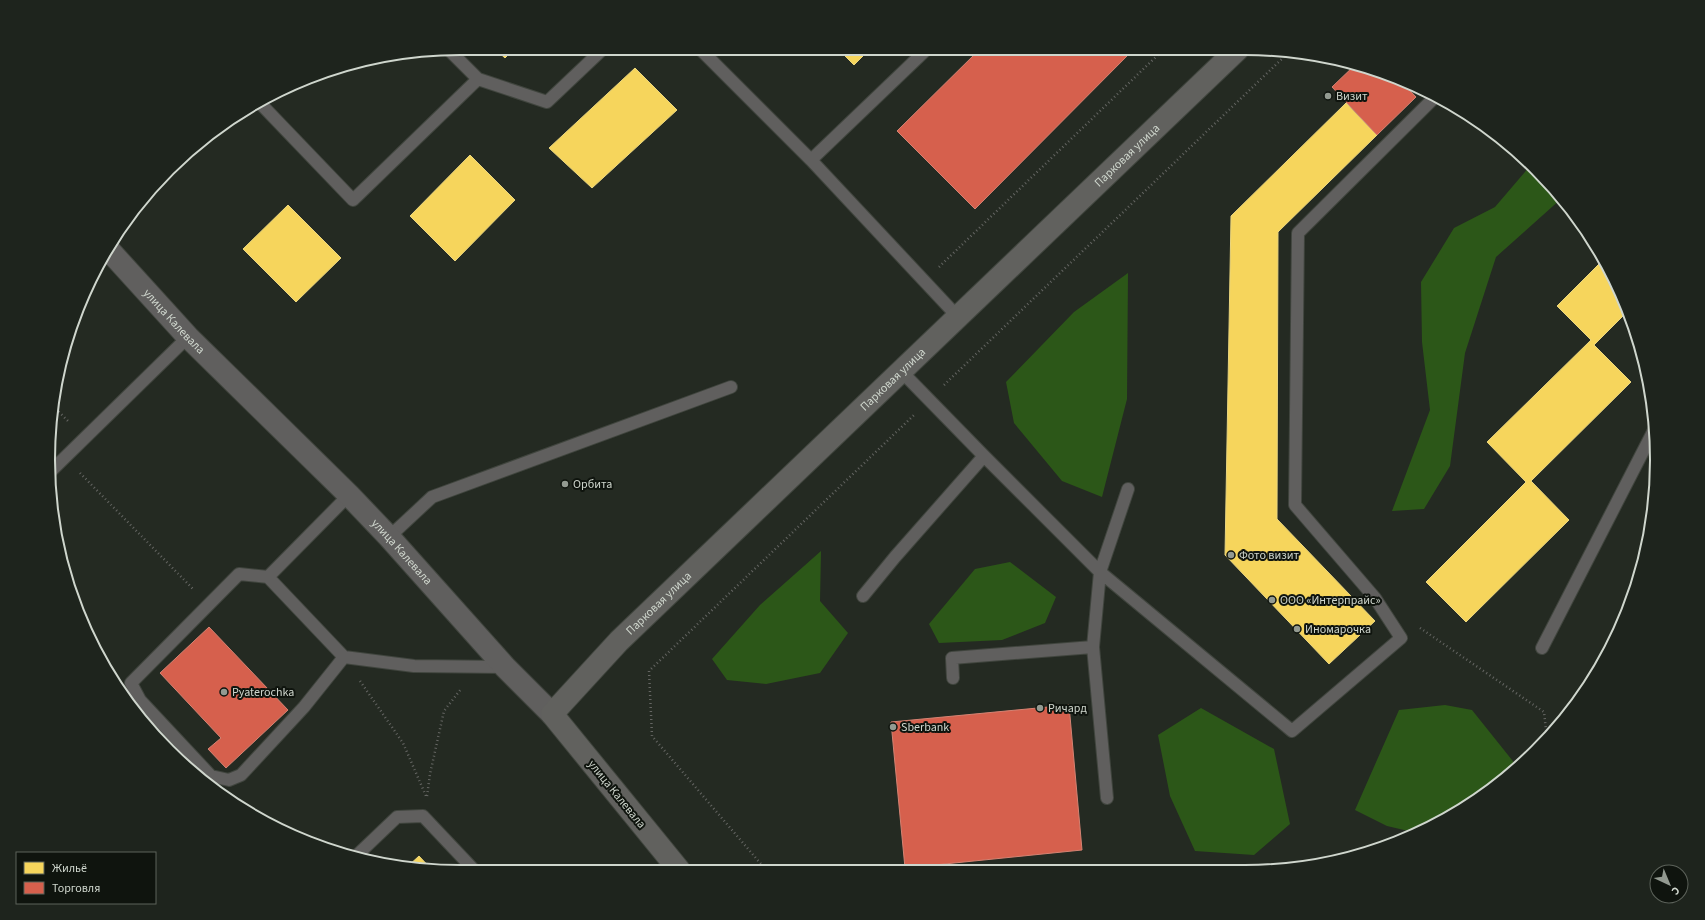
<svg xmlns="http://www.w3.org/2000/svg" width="1705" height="920" font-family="'Source Sans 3',sans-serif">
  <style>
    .forest { fill: #2c5718 }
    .homes { fill: #f6d55c; stroke: #ead57e }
    .shops { fill: #d6604d; stroke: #d48373 }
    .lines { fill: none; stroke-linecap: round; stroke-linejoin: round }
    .lane-casing { stroke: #40453e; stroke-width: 14 }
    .street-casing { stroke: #40453e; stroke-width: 24 }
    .secondary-casing { stroke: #40453e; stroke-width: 24 }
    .path { stroke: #656663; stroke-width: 2.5; stroke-dasharray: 1 3; stroke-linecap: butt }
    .lane { stroke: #605f5e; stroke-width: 12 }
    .street { stroke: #605f5e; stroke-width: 22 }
    .secondary { stroke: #61615e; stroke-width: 22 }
    .poi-dot { fill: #939a91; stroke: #0f140e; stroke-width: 1.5 }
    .labels { text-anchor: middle; stroke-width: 4; stroke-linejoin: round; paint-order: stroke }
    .poi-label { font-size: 12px; fill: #cfd6cd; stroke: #0f140e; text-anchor: start }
    .street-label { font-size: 12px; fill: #cfd6cd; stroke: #0f140e }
    .rim { fill: none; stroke: #cfd6cd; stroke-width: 2 }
  </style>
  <rect width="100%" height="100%" fill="#242a22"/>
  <path class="forest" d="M1530,166L1555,189L1562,198L1496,257L1465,353L1450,466L1424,509L1392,511L1430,410L1422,342L1421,282L1454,228L1495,207Z
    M1128,273L1127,399L1102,497L1062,481L1014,423L1006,382L1074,312Z
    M821,551L820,601L848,633L820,673L766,684L727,680L712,659L760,605Z
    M1010,562L1056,597L1045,623L1002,640L939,643L929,624L975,569Z
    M1445,705L1472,710L1516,765L1474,802L1417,833L1387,826L1355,810L1399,710Z
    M1201,708L1274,749L1290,824L1254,855L1195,851L1170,796L1158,735Z"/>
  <path class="homes" d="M494,48H515L505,58Z
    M837,48H871L854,65Z
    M635,68L677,110L592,188L549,148Z
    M1346,103L1377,135L1278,232L1277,519L1375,621L1329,664L1225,555L1231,216Z
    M215,129L171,173L169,171L209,133Z
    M470,155L515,200L455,261L410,216Z
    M288,205L341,258L296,302L243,249Z
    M1604,259L1628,311L1594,345L1631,382L1531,481L1569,520L1466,622L1426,582L1526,482L1487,442L1591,340L1557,306Z
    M419,856L433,871L407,867Z"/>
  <path class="shops" d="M980,49H1131L1133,50L975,209L897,131Z
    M1356,64L1400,80L1416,97L1377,135L1332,87Z
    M209,627L288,710L226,768L208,749L221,738L160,673Z
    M1069,705L1082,850L905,868L891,722Z"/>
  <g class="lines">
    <defs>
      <path id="lane" d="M699,48L811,160
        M927,49L811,160L957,316
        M478,79L547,102L604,48
        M258,101L353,200L478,79L448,49
        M901,371L984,456L1100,572L1292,731L1401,638L1375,598L1295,505L1298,233L1436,96
        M49,473L188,337
        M349,495L268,577L344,657L414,666L505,667
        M389,537L432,497L731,387
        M268,577L239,574L131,683L140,700L211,776L229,780L241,775L304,707L344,657
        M863,596L895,557L984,456
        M1542,648L1654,430
        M953,678L952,658L1093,647
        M1107,798L1093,647L1100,572L1128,489
        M354,858L397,817L423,816L475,871"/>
      <g id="street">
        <path id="s1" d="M108,249L188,337L349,495L389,537L505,667L552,714"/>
      </g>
      <g id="secondary">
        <path id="s2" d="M679,870L552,714L619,641L1238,49"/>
      </g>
    </defs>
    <use href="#lane" class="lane-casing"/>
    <use href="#street" class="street-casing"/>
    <use href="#secondary" class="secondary-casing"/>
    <path class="path" d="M939,267L1164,49
      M944,385L1289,52
      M53,406L69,422
      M80,473L194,590
      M1420,628L1544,712L1547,739
      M360,681L403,743L426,796
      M427,796L430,774L444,711L461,689
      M766,870L652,736L649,671L914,415"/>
    <use href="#lane" class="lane"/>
    <use href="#street" class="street"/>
    <use href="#secondary" class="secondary"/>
  </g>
  <g class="poi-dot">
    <circle cx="1328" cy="96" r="4"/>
    <circle cx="565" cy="484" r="4"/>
    <circle cx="1231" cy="555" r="4"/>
    <circle cx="1272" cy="600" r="4"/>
    <circle cx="1297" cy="629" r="4"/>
    <circle cx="224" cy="692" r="4"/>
    <circle cx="1040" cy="708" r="4"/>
    <circle cx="893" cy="727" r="4"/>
  </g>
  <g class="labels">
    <g class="poi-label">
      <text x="1336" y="100">Визит</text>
      <text x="573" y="488">Орбита</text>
      <text x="1239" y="559">Фото визит</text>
      <text x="1280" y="604">ООО «Интерпрайс»</text>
      <text x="1305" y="633">Иномарочка</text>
      <text x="232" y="696">Pyaterochka</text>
      <text x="1048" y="712">Ричард</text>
      <text x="901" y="731">Sberbank</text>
    </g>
    <g class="street-label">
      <text dy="4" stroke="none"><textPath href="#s2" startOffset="1003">Парковая улица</textPath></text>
      <text dy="4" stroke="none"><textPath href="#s1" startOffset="98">улица Калевала</textPath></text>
      <text dy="4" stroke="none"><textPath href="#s2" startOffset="679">Парковая улица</textPath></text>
      <text dy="4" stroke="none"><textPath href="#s1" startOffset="422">улица Калевала</textPath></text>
      <text dy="4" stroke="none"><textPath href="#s2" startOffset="355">Парковая улица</textPath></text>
      <text transform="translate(617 794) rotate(51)" y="4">улица Калевала</text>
    </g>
  </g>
  <path d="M0 0H1705V920H0ZM460 55H1245A405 405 0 0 1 1650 460V460A405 405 0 0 1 1245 865H460A405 405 0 0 1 55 460V460A405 405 0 0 1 460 55Z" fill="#1e241d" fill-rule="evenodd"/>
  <path class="rim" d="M460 55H1245A405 405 0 0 1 1650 460V460A405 405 0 0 1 1245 865H460A405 405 0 0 1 55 460V460A405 405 0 0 1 460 55Z"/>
  <rect x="16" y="852" width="140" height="52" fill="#0f140e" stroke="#5c625a"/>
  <rect x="24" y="862" width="20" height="12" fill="#f6d55c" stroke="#5c625a"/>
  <text x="52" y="872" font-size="12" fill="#cfd6cd">Жильё</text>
  <rect x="24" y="882" width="20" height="12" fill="#d6604d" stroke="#5c625a"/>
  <text x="52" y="892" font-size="12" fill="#cfd6cd">Торговля</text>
  <g transform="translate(1669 884) rotate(136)"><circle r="19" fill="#0f140e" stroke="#5c625a"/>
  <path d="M0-3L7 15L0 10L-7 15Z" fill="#939a91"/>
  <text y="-6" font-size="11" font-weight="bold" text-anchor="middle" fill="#cfd6cd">С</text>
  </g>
</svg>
